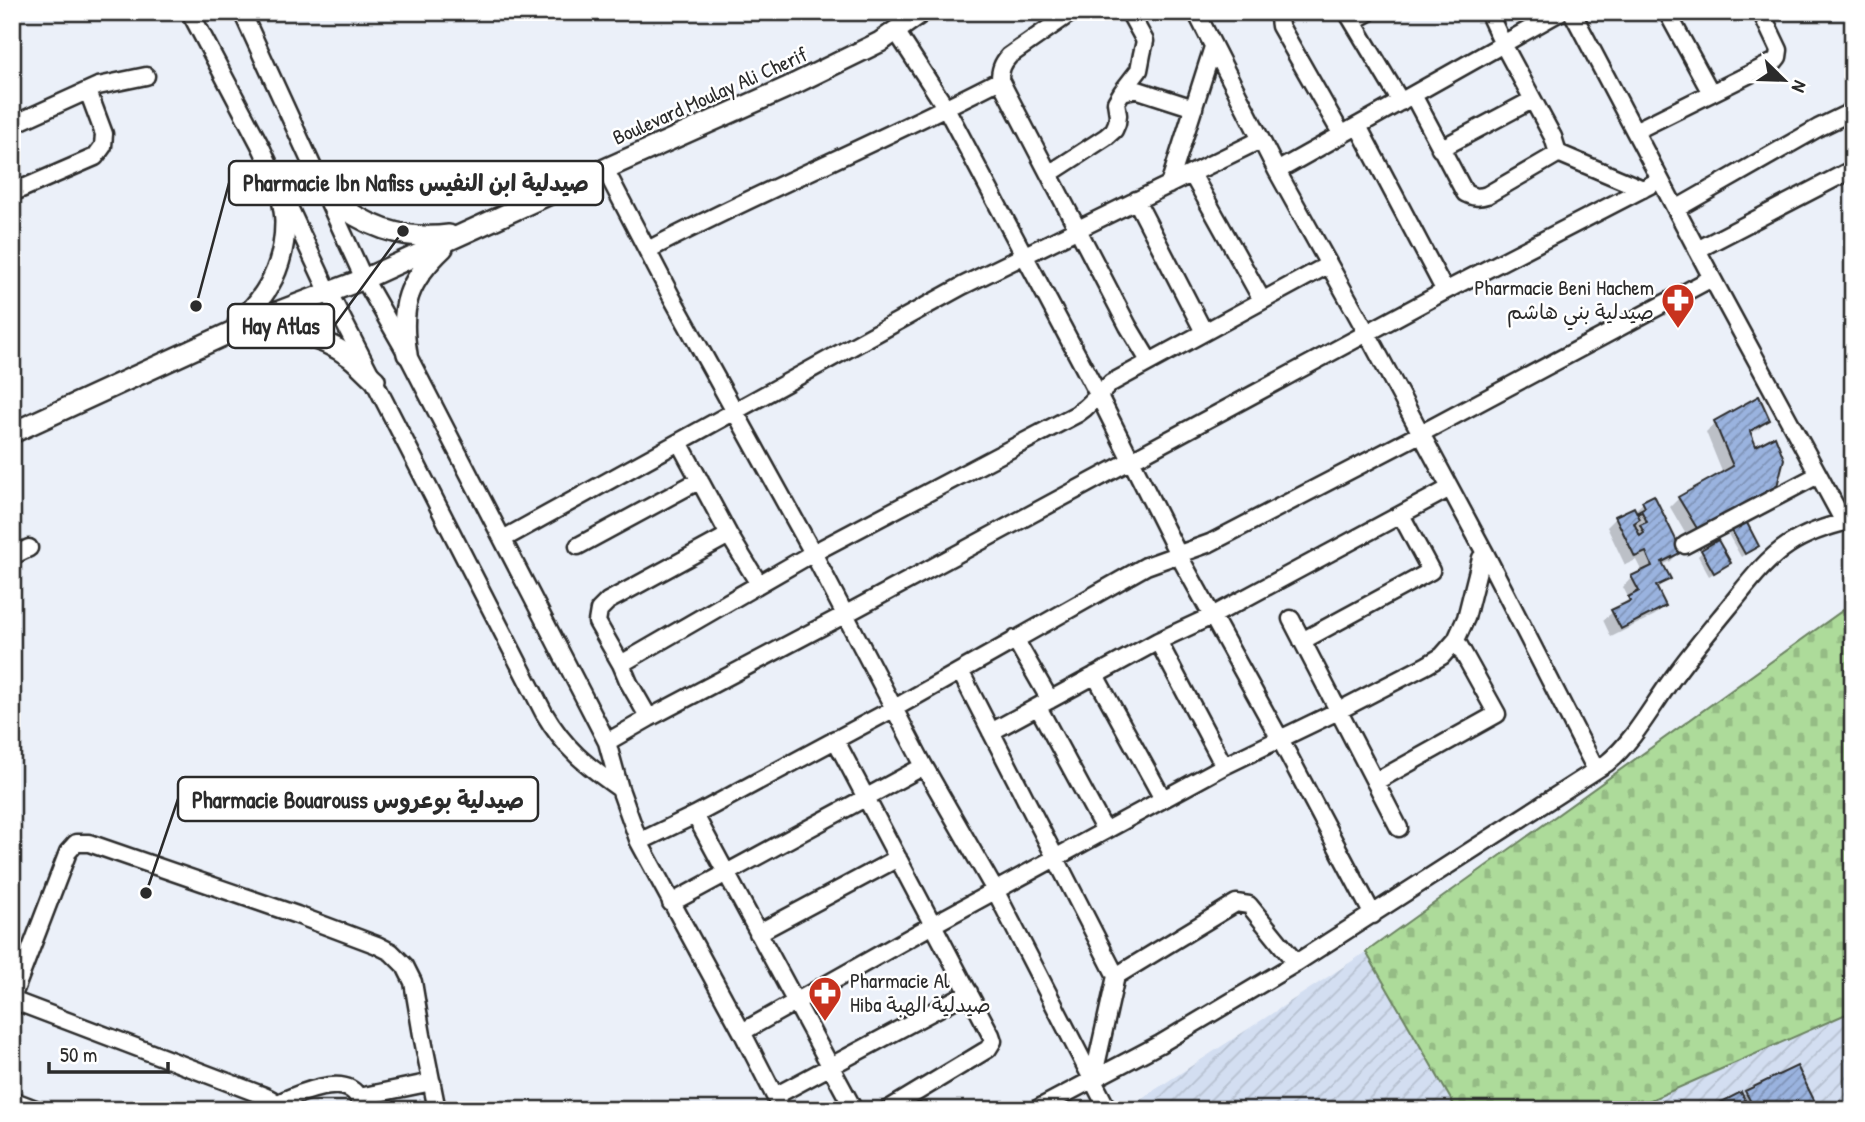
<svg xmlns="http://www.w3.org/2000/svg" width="1865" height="1122" font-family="'Patrick Hand','Playpen Sans Arabic',sans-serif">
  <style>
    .industrial { fill: url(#industrial-furrows) }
    .cemetery { fill: url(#cemetery-stones); stroke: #6c8362; stroke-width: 2 }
    .shadow { fill: #0003 }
    .building { fill: url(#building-hatch); stroke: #2b2b2b; stroke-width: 2 }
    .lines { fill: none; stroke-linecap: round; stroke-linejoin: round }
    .minor-casing { stroke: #2b2b2b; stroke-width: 21 }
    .major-casing { stroke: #2b2b2b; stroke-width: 24 }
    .minor { stroke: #fff; stroke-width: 16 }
    .major { stroke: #fff; stroke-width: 19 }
    .labels { text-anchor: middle; stroke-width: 5; stroke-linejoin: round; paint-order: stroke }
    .street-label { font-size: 21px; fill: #2b2b2b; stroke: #fff }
    .poi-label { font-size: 21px; fill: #2b2b2b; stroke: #fff; text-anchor: end }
    .leader { fill: none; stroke: #2b2b2b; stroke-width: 2.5 }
    .callout-dot { fill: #2b2b2b; stroke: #fff; stroke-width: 2.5 }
    .callout { fill: #fff; stroke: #2b2b2b; stroke-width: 2.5 }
    .callout-label { font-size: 23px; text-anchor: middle; font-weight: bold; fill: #2b2b2b }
  </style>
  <defs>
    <pattern id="industrial-furrows" width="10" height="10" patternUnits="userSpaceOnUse" patternTransform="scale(1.75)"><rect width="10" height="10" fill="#d3def1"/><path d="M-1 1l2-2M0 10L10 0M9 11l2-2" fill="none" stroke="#b5bfcf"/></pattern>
    <pattern id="cemetery-stones" width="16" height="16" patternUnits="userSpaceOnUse" patternTransform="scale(1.75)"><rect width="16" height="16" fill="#addb9a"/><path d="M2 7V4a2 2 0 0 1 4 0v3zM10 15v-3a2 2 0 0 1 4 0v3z" fill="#95bc85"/></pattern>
    <pattern id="building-hatch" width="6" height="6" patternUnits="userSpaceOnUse" patternTransform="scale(1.75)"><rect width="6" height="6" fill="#9ab3df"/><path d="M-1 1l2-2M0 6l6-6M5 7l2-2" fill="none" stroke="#7e92b5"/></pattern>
  </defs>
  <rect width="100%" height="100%" fill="#ebf0f9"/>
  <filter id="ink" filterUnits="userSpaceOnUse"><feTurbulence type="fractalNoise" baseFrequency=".0143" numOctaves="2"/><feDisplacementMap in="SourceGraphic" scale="14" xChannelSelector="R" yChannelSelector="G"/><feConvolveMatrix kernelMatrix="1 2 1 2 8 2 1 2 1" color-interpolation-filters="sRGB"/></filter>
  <g filter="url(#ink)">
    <path class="industrial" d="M1366,952L1457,1110H1124Z
      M1853,1011V1110H1628Z"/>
    <path class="cemetery" d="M1853,603V1011L1628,1110H1457L1366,952Z"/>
    <path class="shadow" d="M1768,419L1759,429L1749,434L1776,485L1770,490V487L1729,510L1691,543L1670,507L1679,498L1723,474L1706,432L1715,423Z
      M1653,497L1680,551L1671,561L1662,565L1668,579L1656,589L1664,606L1655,615L1611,637L1603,620L1629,599L1623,587L1632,577L1642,572L1636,560L1625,565L1607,527L1616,518L1634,509V511L1643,503Z
      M1732,530L1757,546L1741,557L1728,534Z
      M1702,552L1725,566L1709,576L1698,556Z
      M1746,1093L1817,1110H1710L1742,1097Z"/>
    <path class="building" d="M1759,396L1770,420L1750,431L1756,446L1775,436L1784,459L1777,486L1738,507L1740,512L1701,535L1678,497L1733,466L1714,421Z
      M1654,495L1682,552L1662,562L1671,579L1656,586L1666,606L1621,629L1611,610L1630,601L1628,597L1639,591L1631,576L1652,566L1646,552L1635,557L1615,516L1634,507L1640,519L1634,523L1640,536L1644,533L1640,525L1647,522L1642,512L1639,513L1638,511L1645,507L1642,501Z
      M1746,521L1759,546L1745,554L1731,529Z
      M1718,540L1731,563L1714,573L1701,550Z
      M1797,1066L1819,1110H1755L1745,1091Z
      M1741,1092L1750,1110H1706Z"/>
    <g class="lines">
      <defs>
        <path id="minor" d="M190,12L261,147L329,293L544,713C565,749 586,765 620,789
          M242,12L364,279L407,354L607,742L620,789L639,842L742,1032L782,1110
          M1072,12L1009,56C1002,64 1000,70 1000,80L1128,326L1149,361
          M1196,12L1277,171L1367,333L1485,553L1596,770
          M1278,12L1280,26L1342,135
          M1347,12L1401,102
          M1572,12L1712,278L1844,522
          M1667,12L1711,93
          M1353,21L1369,12
          M896,31L946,108L1098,394L1178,554L1280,739L1373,915
          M1122,92L1135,89L1194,108
          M1413,95L1465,193C1473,197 1478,198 1487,195L1554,156L1558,153L1553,137L1503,44L1488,12
          M12,125L98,86L146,76
          M1358,126L1445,291
          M1635,131L1774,62L1778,57L1779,50L1761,12
          M1440,149L1532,100
          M1558,153L1643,189
          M605,169L671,296L813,553L924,766L996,892L1108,1110
          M1277,171L1560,12
          M1049,174L1106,137L1114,130L1117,123L1118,115L1116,102L1122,92L1139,70L1142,54L1145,41L1129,12
          M1192,174L1262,300
          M1169,185L1213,47
          M12,193L95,157L103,146L104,134L88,91
          M1136,200L1204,332
          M1676,209L1818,128L1853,111
          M648,250C763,190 884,140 1000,80
          M1697,250L1853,169
          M679,442L729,535L759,584
          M503,539L962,286L1260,140
          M1685,545L1818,475
          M578,546L700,480
          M12,556L29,548
          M1291,619L1399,828
          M1015,639L1050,700
          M1158,641L1224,766
          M1302,641L1431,571L1401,515
          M621,664L597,622L599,610L608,601L729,535
          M960,671L1116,976
          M1095,675L1163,799
          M1038,707L1105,831
          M649,718L629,683L621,664L813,553L1077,414L1085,408L1111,383L1328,265
          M991,732L1158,641L1212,616L1450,488
          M835,739L991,1035L993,1041L988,1049L887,1110
          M607,742L649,718L846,614L1445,291L1660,180
          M1375,782L1497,714L1456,640
          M695,815L854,1110
          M639,842L695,815L893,709L1146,566L1210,543L1420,434L1712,278
          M671,903L924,766
          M758,933L898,858
          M12,998L68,852L76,843H89L297,915L377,945L391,952L405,966L413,982L422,1035L437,1110
          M12,1000L254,1092C264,1096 276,1099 281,1110
          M742,1032L934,924L1224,766L1338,711L1427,665L1442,656L1456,640L1466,618L1481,558L1485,553
          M1093,1079L1116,976L1236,903L1249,905L1296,963
          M775,1096L969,992
          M359,1097L432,1082
          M12,1100L38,1110
          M278,1103C295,1095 348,1071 359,1099C361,1102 360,1106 361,1110
          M1035,1110L1160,1044L1296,963L1607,763C1630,744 1646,717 1663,692C1683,662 1706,635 1729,607C1747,585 1764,561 1788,545C1806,533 1831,525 1853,520"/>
        <path id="major" d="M327,196C364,226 401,241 449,235
          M238,324C268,295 285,265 285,222C285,211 282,200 280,189
          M239,334C277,326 319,334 350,357C359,364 367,373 375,380
          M407,354C399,306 408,281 443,248
          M12,433L264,317L364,279L605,169L786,88L880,42L922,12"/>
      </defs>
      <use href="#minor" class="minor-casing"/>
      <use href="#major" class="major-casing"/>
      <use href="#minor" class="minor"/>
      <use href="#major" class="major"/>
    </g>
  </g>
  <defs>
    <symbol id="pharmacy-pin" viewBox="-11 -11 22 30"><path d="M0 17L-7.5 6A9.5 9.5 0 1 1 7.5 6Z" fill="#c8321e" stroke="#fff"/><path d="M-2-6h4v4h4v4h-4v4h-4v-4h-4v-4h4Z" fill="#fff"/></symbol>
  </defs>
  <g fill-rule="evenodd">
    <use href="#pharmacy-pin" x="1659" y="281" width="38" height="52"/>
    <use href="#pharmacy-pin" x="806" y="974" width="38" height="52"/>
  </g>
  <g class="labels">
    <g class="street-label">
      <text transform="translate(710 96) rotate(-24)" y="7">Boulevard Moulay Ali Cherif</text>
    </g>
    <g class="poi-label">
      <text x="1654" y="295">Pharmacie Beni Hachem<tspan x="1654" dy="24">صيدلية بني هاشم</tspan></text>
      <text x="850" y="988" text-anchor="start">Pharmacie Al<tspan x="850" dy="24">Hiba صيدلية الهبة</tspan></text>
    </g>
  </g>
  <path class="leader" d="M196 306L229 183M403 231L334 326M146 893L178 799"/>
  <g class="callout-dot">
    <circle cx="196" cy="306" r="7"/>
    <circle cx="403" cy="231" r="7"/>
    <circle cx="146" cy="893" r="7"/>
  </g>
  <g class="callout">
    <rect x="229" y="161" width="374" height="44" rx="7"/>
    <rect x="228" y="304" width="106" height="44" rx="7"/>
    <rect x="178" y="777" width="360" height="44" rx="7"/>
  </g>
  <g class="callout-label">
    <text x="416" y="191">Pharmacie Ibn Nafiss صيدلية ابن النفيس</text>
    <text x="281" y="334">Hay Atlas</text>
    <text x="358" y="808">Pharmacie Bouarouss صيدلية بوعروس</text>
  </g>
  <rect width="1865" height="1122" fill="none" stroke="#fff" stroke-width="42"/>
  <rect x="21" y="21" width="1823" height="1080" fill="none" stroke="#2b2b2b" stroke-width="2.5" filter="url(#ink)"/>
  <g transform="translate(1784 80) rotate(113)" stroke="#ffffff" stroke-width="5" paint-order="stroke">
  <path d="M0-5L12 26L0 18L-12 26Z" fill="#2b2b2b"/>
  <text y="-10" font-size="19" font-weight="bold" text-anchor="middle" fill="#2b2b2b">N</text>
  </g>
  <path d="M49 1062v10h119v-10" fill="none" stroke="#2b2b2b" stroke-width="3.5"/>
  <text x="60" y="1062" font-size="21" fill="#2b2b2b" stroke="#ffffff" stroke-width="5" paint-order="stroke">50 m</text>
</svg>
